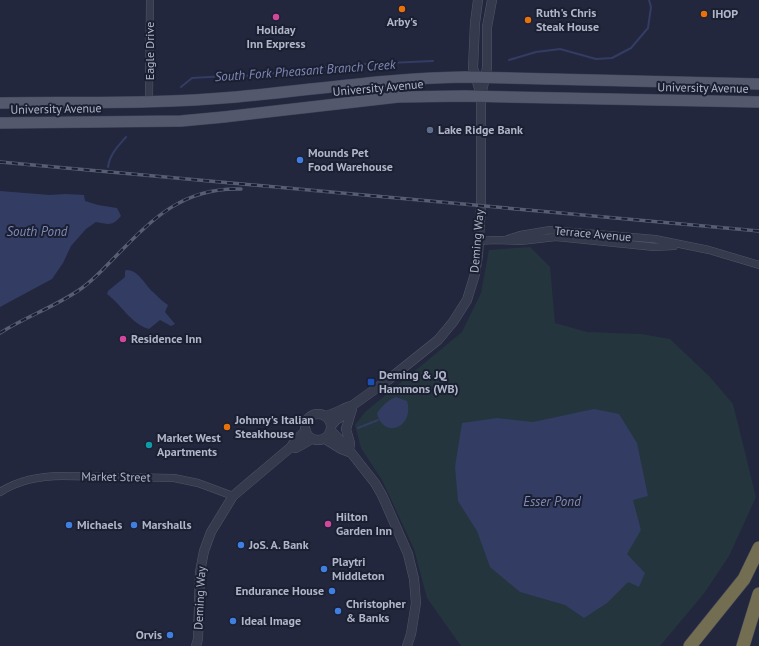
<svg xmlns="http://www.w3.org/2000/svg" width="759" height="646" font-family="'PT Sans',sans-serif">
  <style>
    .green { fill: #24353e }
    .water { fill: #333c63 }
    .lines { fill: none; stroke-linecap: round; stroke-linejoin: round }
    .stream { stroke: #333c63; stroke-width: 2 }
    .minor-casing { stroke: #515568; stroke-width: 8 }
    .tertiary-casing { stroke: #515568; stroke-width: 10 }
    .primary-casing { stroke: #3f4356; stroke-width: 12 }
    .motorway-casing { stroke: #3e4255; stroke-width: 14 }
    .minor { stroke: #363a4d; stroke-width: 7 }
    .tertiary { stroke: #363a4d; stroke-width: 9 }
    .primary { stroke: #54586d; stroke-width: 11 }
    .motorway { stroke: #736e52; stroke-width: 13 }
    .rail-casing { stroke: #575d74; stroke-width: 3.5 }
    .rail { stroke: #1b1f32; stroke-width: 2; stroke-dasharray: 6; stroke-linecap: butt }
    .food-dot { fill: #e8710a; stroke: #1b1f32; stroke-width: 1.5 }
    .hotel-dot { fill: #d1479c; stroke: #1b1f32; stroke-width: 1.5 }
    .service-dot { fill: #5c6f8a; stroke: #1b1f32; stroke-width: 1.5 }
    .shop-dot { fill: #3f7fe0; stroke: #1b1f32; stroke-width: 1.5 }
    .transit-dot { fill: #1a4fb4; stroke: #1b1f32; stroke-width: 1.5 }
    .culture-dot { fill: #0f9aa8; stroke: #1b1f32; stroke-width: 1.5 }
    .labels { text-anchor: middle; stroke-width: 4; stroke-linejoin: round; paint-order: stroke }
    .poi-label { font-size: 12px; font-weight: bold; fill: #b1b5c8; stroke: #1b1f32; text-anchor: start }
    .street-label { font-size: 12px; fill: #b1b5c8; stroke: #1b1f32 }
    .water-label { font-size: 13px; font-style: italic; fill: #808ab6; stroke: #1b1f32 }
  </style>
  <rect width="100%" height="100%" fill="#22273d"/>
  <path class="green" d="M530,247L550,267L555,323L587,332L641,334L670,339L710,377L733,404L756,497L729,556L705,592L660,646H461L427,598L414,549L382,480L361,448L355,425L365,412L462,332L481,293L489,250Z"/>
  <path class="water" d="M0,191L50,195L66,194L84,195L85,201L98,205L117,208L121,216C112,227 108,224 96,222L86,229L71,246L63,263L52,279L0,307Z
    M126,270C138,269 145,285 153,292C158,297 162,301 168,305L165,312L175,324L171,326L160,320L149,329C131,324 121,304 107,294L108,291L125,277V272Z
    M396,397L407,401C415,428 383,440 377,413C382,406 388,400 396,397Z
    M594,409L619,414L637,443L648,496L633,500L641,530L627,554L645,573L639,587L628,582L607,603L584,618L565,605L520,592L490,567L477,531L458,501L455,467L462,423L497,418L533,422Z"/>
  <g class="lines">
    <path class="stream" d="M509,60L536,52L560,49L596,59L612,58L631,48L648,28L651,7L649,0
      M181,87L192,78L227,76H246L344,65L433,61
      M108,167C110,154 118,146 126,137
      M358,428L378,420"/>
    <defs>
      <path id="minor" d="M149,101L150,0
        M505,240L520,235L550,230L655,239L709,250L759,265
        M479,241L494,240L521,241L556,237L654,247L674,246
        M0,492C19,480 39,476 62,476L174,478L198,483L233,496"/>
      <path id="tertiary" d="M478,0L475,23L473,68L481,95
        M305 427a13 13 0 1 1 26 0a13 13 0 1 1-26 0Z
        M325,416C335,414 343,408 353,405
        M332,425L336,420L347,413L353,405L388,380L438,340L453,322L467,300L475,274L478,255L481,206V96L487,68V27L492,0
        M331,431L345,445L375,483L382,495L408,554L414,579L416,603L411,634L407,646
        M325,439L341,449L349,452
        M291,447L296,448L312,439
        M349,451L350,443L346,429L352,409
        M196,646L198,639L200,572L204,551L211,532L233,496L291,447C294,441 301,436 305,431"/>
      <path id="primary" d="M0,103C78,102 158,104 236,97C313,90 388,78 465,77L759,84
        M0,123L181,121L224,117L398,97L465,96L759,102"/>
      <path id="motorway" d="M690,646L744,579L759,548
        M743,646L759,594"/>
    </defs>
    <use href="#minor" class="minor-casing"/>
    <use href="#tertiary" class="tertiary-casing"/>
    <use href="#primary" class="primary-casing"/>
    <use href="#motorway" class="motorway-casing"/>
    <use href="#minor" class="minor"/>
    <use href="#tertiary" class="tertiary"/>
    <use href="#primary" class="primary"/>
    <use href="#motorway" class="motorway"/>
    <defs>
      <path id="rail" d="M0,162L759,231
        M0,333C27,316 57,306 82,288C96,278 106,266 118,254C154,217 185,187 241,189"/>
    </defs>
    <use href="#rail" class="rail-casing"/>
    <use href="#rail" class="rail"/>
  </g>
  <g class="food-dot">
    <circle cx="402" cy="9" r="4"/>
    <circle cx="704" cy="14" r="4"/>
    <circle cx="528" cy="20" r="4"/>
    <circle cx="227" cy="427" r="4"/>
  </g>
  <g class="hotel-dot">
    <circle cx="276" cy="17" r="4"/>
    <circle cx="123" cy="339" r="4"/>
    <circle cx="328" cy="524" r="4"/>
  </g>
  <circle class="service-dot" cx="430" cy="130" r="4"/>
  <g class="shop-dot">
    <circle cx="300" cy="160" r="4"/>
    <circle cx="69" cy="525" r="4"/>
    <circle cx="134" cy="525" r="4"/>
    <circle cx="241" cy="545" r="4"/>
    <circle cx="324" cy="569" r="4"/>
    <circle cx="332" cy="591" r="4"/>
    <circle cx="338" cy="611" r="4"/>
    <circle cx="233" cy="621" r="4"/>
    <circle cx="170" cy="635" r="4"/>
  </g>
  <rect class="transit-dot" x="367" y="378" width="8" height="8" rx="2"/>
  <circle class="culture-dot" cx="149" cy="445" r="4"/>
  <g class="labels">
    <g class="poi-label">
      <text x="536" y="17">Ruth's Chris<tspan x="536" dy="14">Steak House</tspan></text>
      <text x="712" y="18">IHOP</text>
      <text x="402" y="26" text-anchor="middle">Arby's</text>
      <text x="276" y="34" text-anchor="middle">Holiday<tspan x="276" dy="14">Inn Express</tspan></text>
      <text x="438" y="134">Lake Ridge Bank</text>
      <text x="308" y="157">Mounds Pet<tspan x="308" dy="14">Food Warehouse</tspan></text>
      <text x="131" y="343">Residence Inn</text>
      <text x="379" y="379">Deming &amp; JQ<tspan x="379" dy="14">Hammons (WB)</tspan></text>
      <text x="235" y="424">Johnny's Italian<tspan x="235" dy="14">Steakhouse</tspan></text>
      <text x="157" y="442">Market West<tspan x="157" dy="14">Apartments</tspan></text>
      <text x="336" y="521">Hilton<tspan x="336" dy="14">Garden Inn</tspan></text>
      <text x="77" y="529">Michaels</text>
      <text x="142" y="529">Marshalls</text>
      <text x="249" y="549">JoS. A. Bank</text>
      <text x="332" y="566">Playtri<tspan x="332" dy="14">Middleton</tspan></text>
      <text x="324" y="595" text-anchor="end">Endurance House</text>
      <text x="346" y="608">Christopher<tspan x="346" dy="14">&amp; Banks</tspan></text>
      <text x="241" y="625">Ideal Image</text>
      <text x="162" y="639" text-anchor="end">Orvis</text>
    </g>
    <g class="street-label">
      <text transform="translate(150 51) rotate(-90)" y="4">Eagle Drive</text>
      <text transform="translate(378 88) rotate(-5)" y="4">University Avenue</text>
      <text transform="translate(703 88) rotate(1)" y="4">University Avenue</text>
      <text transform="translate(56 109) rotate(-1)" y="4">University Avenue</text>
      <text transform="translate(593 234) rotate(5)" y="4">Terrace Avenue</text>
      <text transform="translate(477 241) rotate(-85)" y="4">Deming Way</text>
      <text transform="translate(116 477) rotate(1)" y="4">Market Street</text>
      <text transform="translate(200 598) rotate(-87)" y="4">Deming Way</text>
    </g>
    <g class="water-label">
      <text transform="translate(305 70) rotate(-4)" y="5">South Fork Pheasant Branch Creek</text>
      <text x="37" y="236">South Pond</text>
      <text x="552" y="506">Esser Pond</text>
    </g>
  </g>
</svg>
